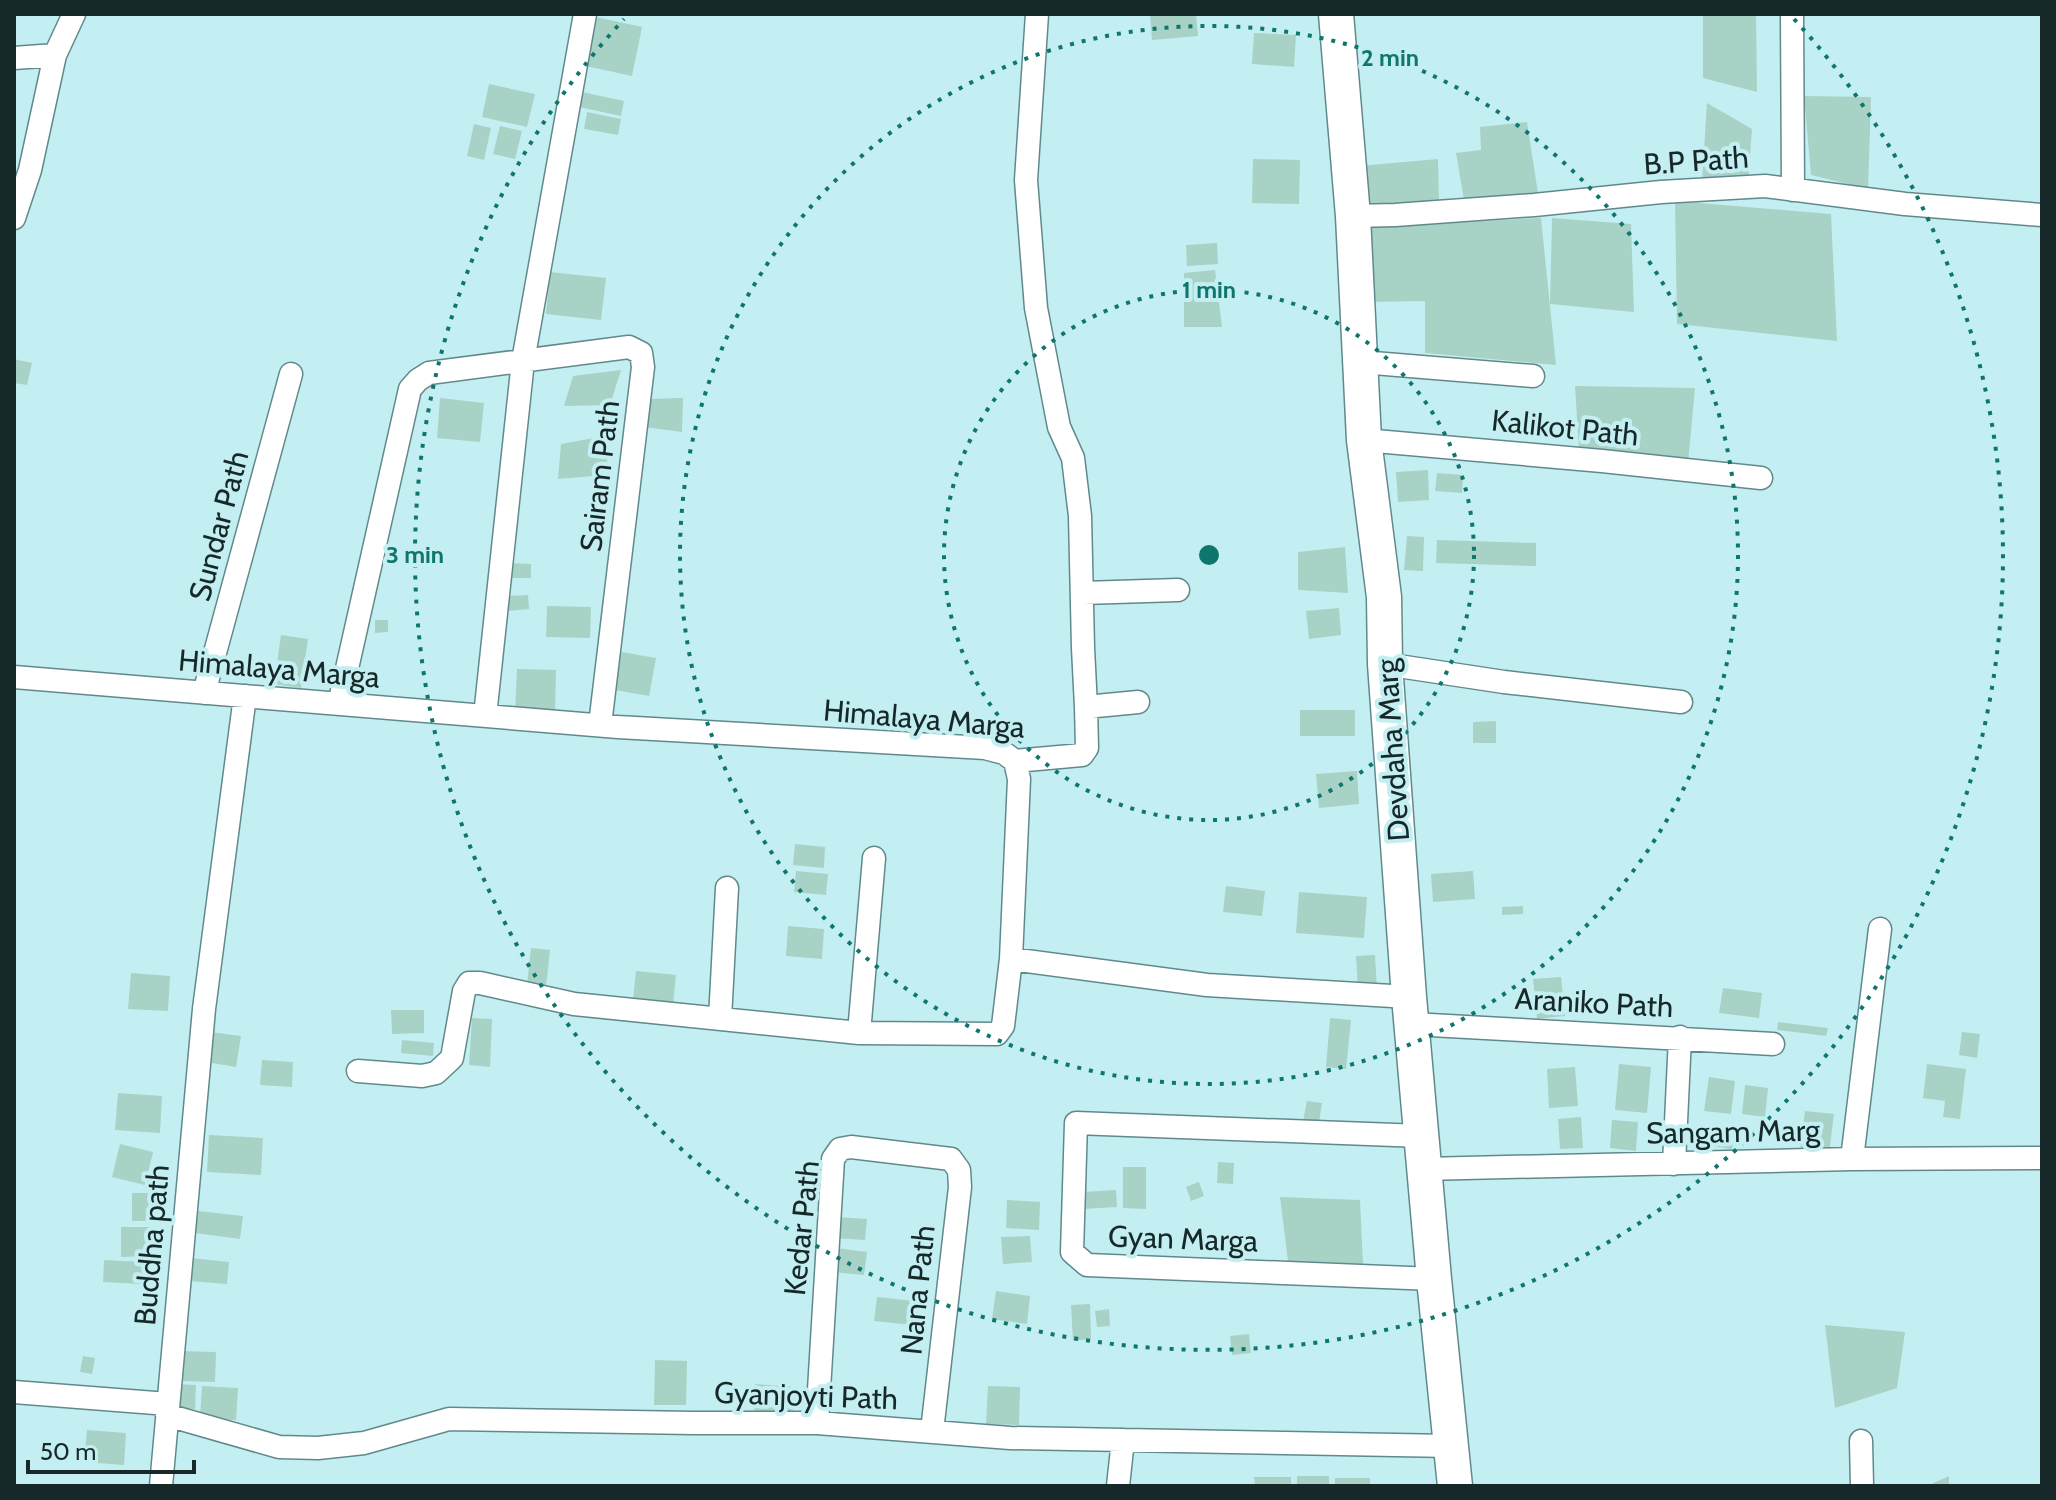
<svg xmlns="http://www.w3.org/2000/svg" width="2056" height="1500" font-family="Cabin,sans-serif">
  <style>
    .building { fill: #a8d2c5 }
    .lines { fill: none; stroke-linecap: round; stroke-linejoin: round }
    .street-casing { stroke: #61898c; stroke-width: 25 }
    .primary-casing { stroke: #61898c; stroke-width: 37 }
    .street { stroke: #fff; stroke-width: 22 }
    .primary { stroke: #fff; stroke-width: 34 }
    .ring { fill: none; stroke: #0f766e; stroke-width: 4; stroke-dasharray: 4 8 }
    .labels { text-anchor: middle; stroke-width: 8; stroke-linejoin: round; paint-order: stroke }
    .street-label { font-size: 30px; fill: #172829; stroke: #c4eff2 }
    .centre { fill: #0f766e; stroke: #c4eff2; stroke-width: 4 }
    .ring-label { font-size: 24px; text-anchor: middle; font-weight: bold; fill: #0f766e; stroke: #c4eff2; stroke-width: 8; stroke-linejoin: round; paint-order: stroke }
  </style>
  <rect width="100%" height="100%" fill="#c4eff2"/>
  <path class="building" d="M1150,14H1196L1198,36L1152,40Z
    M1703,14H1756L1757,92L1703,78Z
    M591,16L642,27L632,76L581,65Z
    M1254,33L1296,35L1294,67L1252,64Z
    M489,84L535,94L527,127L482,117Z
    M582,92L624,101L621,116L579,107Z
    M1804,96L1871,97L1868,189L1811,175Z
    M1707,103L1752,129L1748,185L1702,182Z
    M587,112L621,119L618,135L584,129Z
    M1527,122L1538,193L1464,200L1456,153L1481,150L1480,127Z
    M474,124L491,128L484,160L467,156Z
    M500,126L522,131L515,159L493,154Z
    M1253,159L1300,160L1299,204L1252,203Z
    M1438,159L1439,201L1363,206L1359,166Z
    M1675,201L1831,214L1837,341L1677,324Z
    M1541,218L1556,365L1425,353V301L1368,302L1362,227Z
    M1552,218L1631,224L1634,312L1550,304Z
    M1217,243L1218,264L1187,266L1186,245Z
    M1215,270L1222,327H1184V273Z
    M550,272L606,278L601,320L546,314Z
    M14,359L32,363L27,385L14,383Z
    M621,370L610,405L564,406L573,376Z
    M1575,386L1695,388L1688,463L1579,450Z
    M440,398L484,403L480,442L437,438Z
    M683,398L682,432L636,426L646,399Z
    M611,435L605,475L558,479L561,444Z
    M1428,470L1429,500L1398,502L1396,472Z
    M1437,473L1463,475L1462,493L1435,491Z
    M1407,536L1424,537L1423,571L1404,570Z
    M1437,540L1536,543V566L1436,563Z
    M1345,547L1348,593L1298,590V552Z
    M507,563L531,564V578H507Z
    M528,595L529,609L507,611L506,596Z
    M547,606L591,607L590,638L546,637Z
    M1339,608L1341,635L1309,639L1306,611Z
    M375,620H388V632L375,633Z
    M281,635L308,639L301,688L274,684Z
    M616,651L656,658L649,696L609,689Z
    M517,669L556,670L555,716L515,714Z
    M1300,710H1355V736H1300Z
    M1496,721V743H1473V722Z
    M1357,771L1359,804L1319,808L1316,774Z
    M795,844L825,847L824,868L793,865Z
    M796,871L828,874L826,895L794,892Z
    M1473,871L1475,899L1433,902L1431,874Z
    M1226,886L1265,891L1262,916L1223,912Z
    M1299,892L1367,897L1364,938L1296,933Z
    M1523,906V914L1502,915V907Z
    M788,926L824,929L822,959L786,956Z
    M531,948L550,950L546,987L527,985Z
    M1375,955L1377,990L1358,991L1356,956Z
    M636,971L676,975L673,1005L633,1000Z
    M131,973L170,976L168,1011L128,1009Z
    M1561,977L1565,1016L1537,1019L1533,979Z
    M1723,988L1762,993L1759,1018L1719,1013Z
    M391,1010H424V1033L392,1034Z
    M472,1018L492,1019L490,1067L469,1065Z
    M1330,1018L1351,1020L1346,1069L1326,1067Z
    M1778,1022L1828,1028L1826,1036L1777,1030Z
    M210,1032L241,1036L236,1067L206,1062Z
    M1962,1032L1980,1034L1977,1058L1959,1055Z
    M402,1040L434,1043L433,1056L401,1053Z
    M262,1060L293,1062L292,1087L260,1085Z
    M1619,1064L1651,1067L1647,1113L1615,1110Z
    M1927,1064L1966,1069L1960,1119L1943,1117L1945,1101L1923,1098Z
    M1575,1067L1578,1106L1549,1108L1547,1069Z
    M1709,1077L1735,1081L1731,1114L1704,1111Z
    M1745,1085L1768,1088L1765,1117L1742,1114Z
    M118,1093L162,1096L160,1133L115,1130Z
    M1307,1101L1322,1103L1319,1123L1303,1121Z
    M1805,1111L1834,1114L1829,1154L1800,1150Z
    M1581,1117L1583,1148L1560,1149L1558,1119Z
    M1612,1120L1638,1122L1636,1151L1610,1148Z
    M1700,1127L1735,1131L1732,1149L1698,1144Z
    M209,1135L263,1138L261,1175L207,1172Z
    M120,1144L153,1152L145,1185L112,1177Z
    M1218,1162L1234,1163L1233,1184L1217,1183Z
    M1123,1167H1146V1209L1123,1208Z
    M1199,1182L1204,1196L1191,1201L1186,1187Z
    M1116,1190L1117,1207L1082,1209V1192Z
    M132,1193H163V1221H132Z
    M1280,1197L1360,1200L1363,1264L1288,1261Z
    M1007,1200L1040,1202L1039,1230L1006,1228Z
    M198,1211L243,1216L240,1239L195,1233Z
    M836,1217L867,1219L865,1240L834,1238Z
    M121,1227H154V1256L121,1257Z
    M1030,1236L1032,1262L1003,1264L1001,1237Z
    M835,1248L867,1252L864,1275L832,1272Z
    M191,1258L229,1262L227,1284L189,1281Z
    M104,1260L143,1262L142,1284L103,1282Z
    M996,1291L1030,1296L1027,1324L992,1319Z
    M877,1297L915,1301L913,1325L874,1321Z
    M1090,1304L1091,1339L1073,1341L1071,1305Z
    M1109,1309L1110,1326L1097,1327L1095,1311Z
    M1825,1325L1905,1332L1897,1388L1835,1408Z
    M1249,1334L1251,1353L1232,1355L1230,1336Z
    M181,1351L216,1352L215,1382L180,1381Z
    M83,1356L95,1358L92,1374L80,1372Z
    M655,1360L687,1361L686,1405H654Z
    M175,1384L196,1385L195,1409L174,1408Z
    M755,1384L795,1387L793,1415L754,1412Z
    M202,1386L238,1388L236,1420L200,1418Z
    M988,1386L1020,1387L1019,1425L986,1424Z
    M87,1430L126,1433L124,1465L84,1462Z
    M1297,1476H1329V1486H1297Z
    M1949,1476V1486H1927Z
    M1254,1477H1291V1486H1255Z
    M1335,1478H1370V1486H1335Z"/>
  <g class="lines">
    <defs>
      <path id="street" d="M1792,14L1793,190
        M14,58L55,55
        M1353,216L1395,215L1534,205L1661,192L1765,186L1905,204L2042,215
        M14,218L30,170L55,55L74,14
        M1361,362L1533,376
        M1364,440L1602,461L1761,478
        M1083,593L1178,590
        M1385,664L1504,682L1681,702
        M14,677L618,727L985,748L1004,753L1015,761L1082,755L1087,748L1086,707L1083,648L1080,516L1073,458L1059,427L1036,308L1026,180L1037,14
        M204,693L291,374
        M339,704L410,389L418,380L429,373L629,347L641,353L643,367L600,725
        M1086,707L1138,702
        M485,716L523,361L585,14
        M1011,959L1019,779L1015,761
        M720,1019L727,888
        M1412,1024L1773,1044
        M859,1033L874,858
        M358,1071L422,1076L436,1073L452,1058L464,991L469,983H480L574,1004L859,1033L997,1034L1003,1026L1011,959L1207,985L1409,997
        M1421,1136L1076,1123L1072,1252L1087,1265L1434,1279
        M1852,1159L1880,929
        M1674,1164L1680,1037
        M1424,1169L1852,1159L2042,1158
        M14,1392L168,1404
        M167,1415L279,1447L318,1448L364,1443L449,1419L693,1423H817L1010,1438L1451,1446
        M817,1423L833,1159L840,1149L851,1147L951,1159L959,1170L960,1187L932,1431
        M1861,1441L1862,1486
        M161,1486L204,1009L245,696
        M1118,1486L1123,1440"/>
      <path id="primary" d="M1336,14L1353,216L1364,440L1384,597L1385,664L1409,997L1434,1279L1455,1486"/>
    </defs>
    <use href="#street" class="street-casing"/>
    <use href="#primary" class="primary-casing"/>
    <use href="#street" class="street"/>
    <use href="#primary" class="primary"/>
  </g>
  <g class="ring">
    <circle cx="1209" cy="555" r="265"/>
    <circle cx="1209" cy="555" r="529"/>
    <path d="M1794 19A794 794 0 1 1 624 19"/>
  </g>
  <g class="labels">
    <g class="street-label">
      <text transform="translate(1696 161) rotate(-4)" y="10">B.P Path</text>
      <text transform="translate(1565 428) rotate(6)" y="10">Kalikot Path</text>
      <text transform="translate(600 476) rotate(-83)" y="10">Sairam Path</text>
      <text transform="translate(219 526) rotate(-75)" y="10">Sundar Path</text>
      <text transform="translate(279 669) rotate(5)" y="10">Himalaya Marga</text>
      <text transform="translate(924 719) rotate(5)" y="10">Himalaya Marga</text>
      <text transform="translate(1393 750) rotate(-94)" y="10">Devdaha Marg</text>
      <text transform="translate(1594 1003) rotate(3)" y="10">Araniko Path</text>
      <text transform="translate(1733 1132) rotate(-1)" y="10">Sangam Marg</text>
      <text transform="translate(802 1228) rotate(-84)" y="10">Kedar Path</text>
      <text transform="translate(1183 1239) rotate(2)" y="10">Gyan Marga</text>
      <text transform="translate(152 1245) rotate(-85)" y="10">Buddha path</text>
      <text transform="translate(918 1290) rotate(-84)" y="10">Nana Path</text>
      <text transform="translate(806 1396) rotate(2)" y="10">Gyanjoyti Path</text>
    </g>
  </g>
  <circle cx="1209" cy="555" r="12" class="centre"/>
  <g class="ring-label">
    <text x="1390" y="66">2 min</text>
    <text x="1209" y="298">1 min</text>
    <text x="415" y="563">3 min</text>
  </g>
  <rect width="2056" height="1500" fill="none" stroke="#172829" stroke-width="32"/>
  <path d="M28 1460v12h166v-12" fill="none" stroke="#172829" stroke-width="4"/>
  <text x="40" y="1460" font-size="24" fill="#172829" stroke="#c4eff2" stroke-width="6" paint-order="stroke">50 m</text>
</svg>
